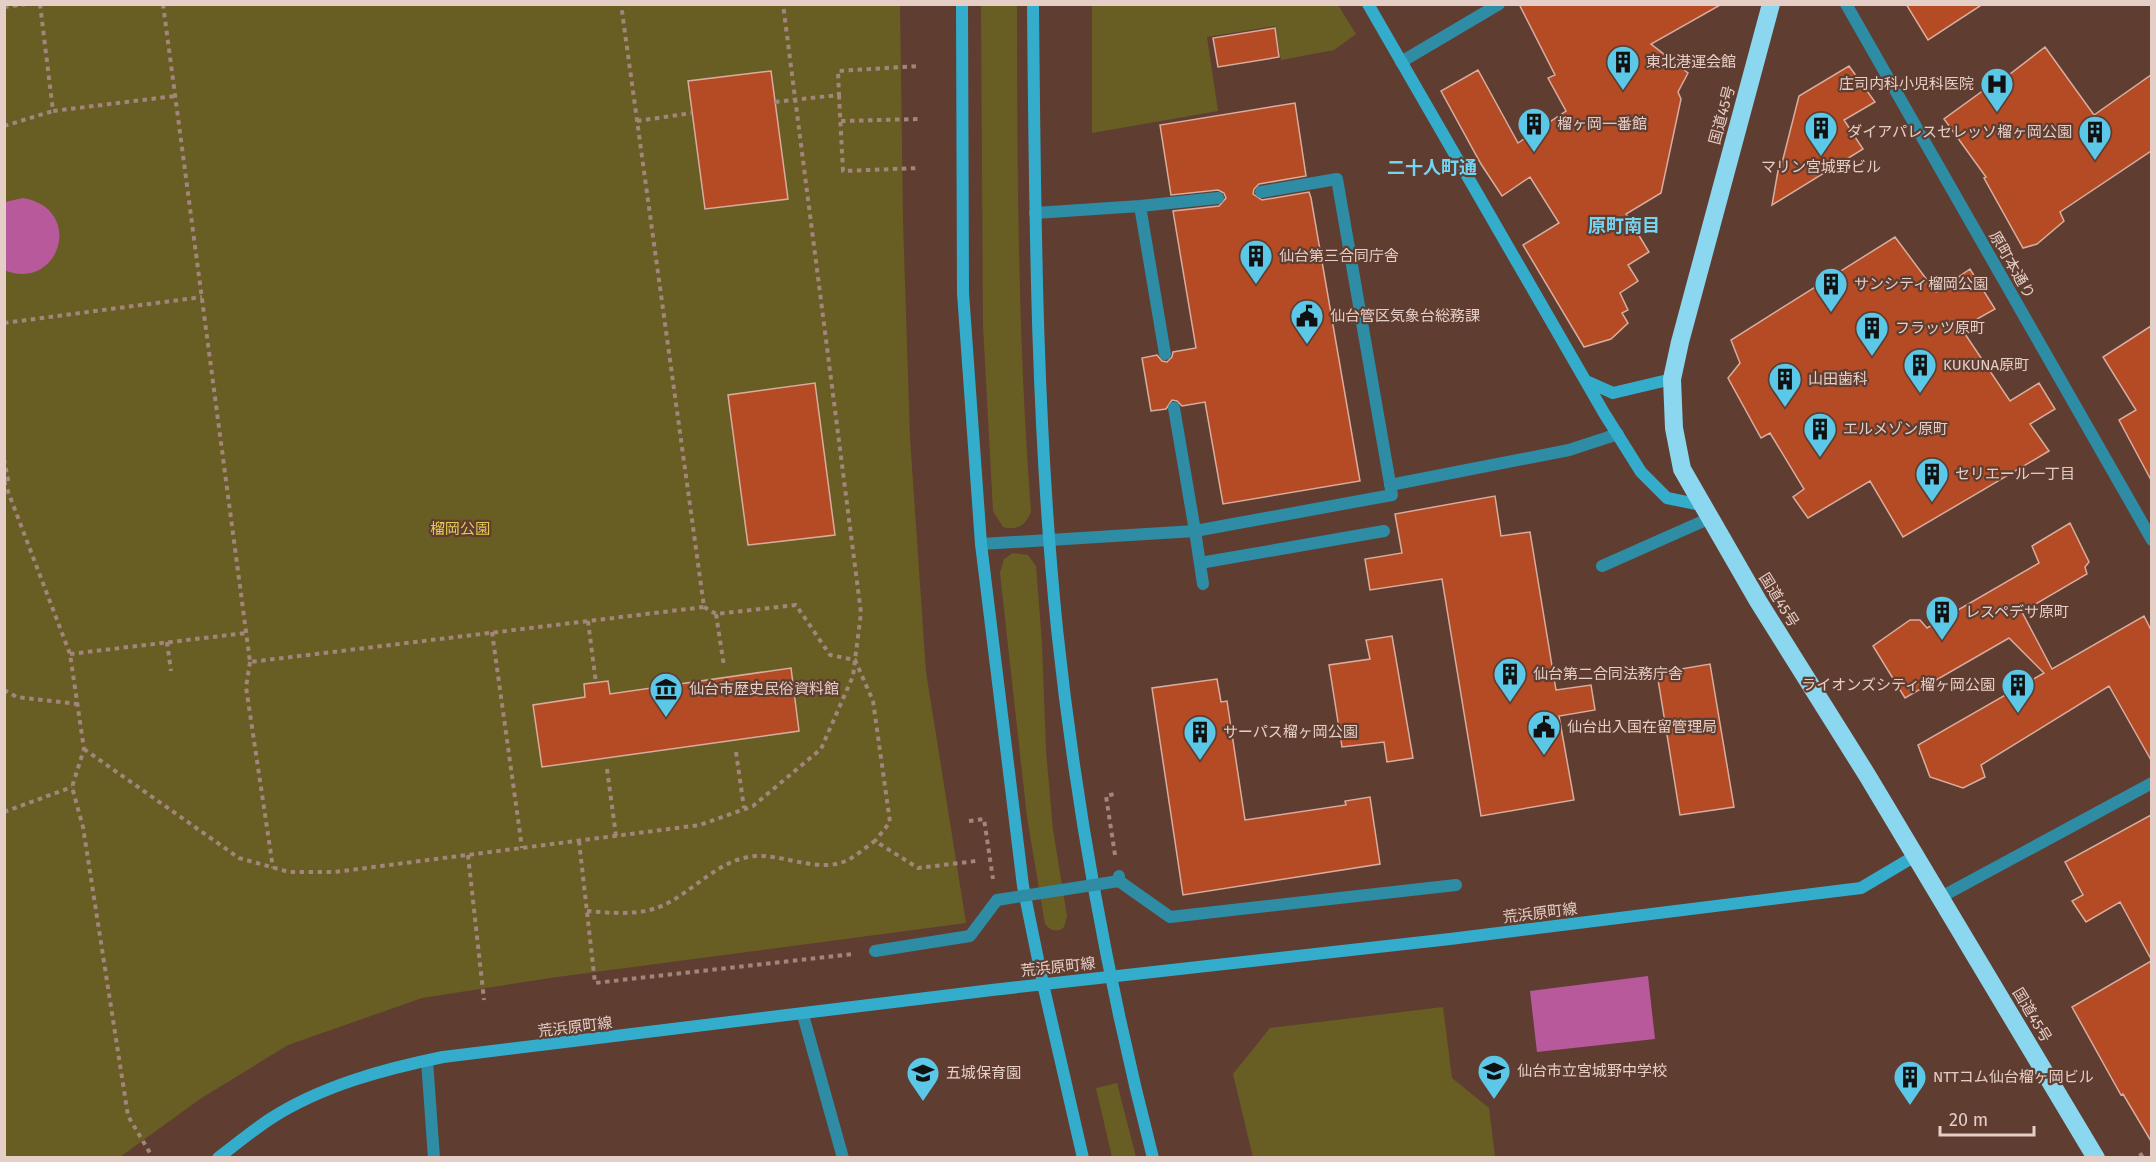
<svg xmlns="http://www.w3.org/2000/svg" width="2156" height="1162" font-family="'Fira Sans','Noto Sans JP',sans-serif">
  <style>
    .green { fill: #685e24 }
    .water { fill: #b8599c }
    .building { fill: #b44b24; stroke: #d8ad9f; stroke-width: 1.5 }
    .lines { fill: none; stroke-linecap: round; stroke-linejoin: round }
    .path { stroke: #a2857b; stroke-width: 4; stroke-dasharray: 4.5 4.5; stroke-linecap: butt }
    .lane { stroke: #2e8ca5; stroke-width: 12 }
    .street { stroke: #2e8ca5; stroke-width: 12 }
    .secondary { stroke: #34adcd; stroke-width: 12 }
    .highway { stroke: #8ad7ef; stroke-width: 18 }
    .street-bridge { stroke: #2e8ca5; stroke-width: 12 }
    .labels { text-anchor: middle; stroke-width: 4.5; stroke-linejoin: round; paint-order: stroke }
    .poi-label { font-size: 15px; fill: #e4cec6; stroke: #603d31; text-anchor: start }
    .street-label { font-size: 15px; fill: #e4cec6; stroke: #603d31 }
    .park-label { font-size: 15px; fill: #e1cd53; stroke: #603d31 }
    .quarter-label { font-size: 18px; font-weight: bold; fill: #74d5f2; stroke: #603d31 }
  </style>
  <rect width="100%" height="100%" fill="#603d31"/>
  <path class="green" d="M5,5H900L903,222L910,438L926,672L966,923L557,977L422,998L288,1045L200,1099L120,1157L5,1158Z
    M981,5H1017C1017,174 1018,342 1031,511C1027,525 1017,531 1003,527L993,511L983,325Z
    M1092,5H1338L1356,34L1334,50L1281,60L1275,26L1207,37L1218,111L1092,133Z
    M1013,553L1028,555L1036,566L1042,644L1046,751L1053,830L1067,916L1064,927C1058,933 1050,931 1045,924L1027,817L1000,573L1004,559Z
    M1443,1007L1452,1078L1489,1108L1495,1157H1253L1233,1074L1270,1028Z
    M1117,1083L1136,1157H1112L1096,1088Z"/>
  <path class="water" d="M23,198C86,209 59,293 4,270L5,202Z
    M1648,976L1655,1039L1537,1052L1530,991Z"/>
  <path class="building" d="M1519,4H1722L1651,44L1688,73L1678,92L1681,99L1661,193L1626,214L1649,252L1628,265L1638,281L1620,293L1628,310L1622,313L1628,323L1611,339L1584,347L1523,245L1559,223L1530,177L1502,196L1481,164L1441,91L1478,70L1518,143L1566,111L1548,78L1555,75Z
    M1906,4H1983L1928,40Z
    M1275,28L1279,57L1218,67L1213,38Z
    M2045,47L2094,115L2151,75V151L2060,212L2064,221L2037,244L2023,248L1984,178L1986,177L1944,119L1995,82L1997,84Z
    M1849,66L1875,102L1844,120L1863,149L1772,205L1779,165L1782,163L1799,96Z
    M771,71L788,199L705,209L688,81Z
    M1295,103L1306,176L1259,184L1254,189L1253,194L1262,200L1309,192L1311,198L1360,481L1223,504L1205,402L1182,406L1177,401L1172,400L1166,409L1151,411L1142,358L1157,355L1162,361L1167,362L1172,357L1173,352L1196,348L1173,211L1219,206L1226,198L1224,193L1218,190L1171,195L1160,125Z
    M1895,237L1936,292L1970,269L1995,309L1961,328L2010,401L2039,383L2055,409L2030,424L2049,451L1903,537L1870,481L1808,518L1793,497L1804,489L1770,433L1761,438L1728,378L1740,363L1731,340Z
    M2151,326V480L2119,420L2136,410L2103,357Z
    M815,383L835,535L748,545L728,395Z
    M1495,496L1501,536L1530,532L1556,690L1591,685L1595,710L1559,716L1574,800L1481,816L1442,579L1370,590L1365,559L1402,553L1395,514Z
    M2070,523L2089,562L2085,567L2087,574L2022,612L2052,669L2144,616L2151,630V760L2109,686L1981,765L1985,777L1963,788L1930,777L1918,745L2044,673L2009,638L1905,698L1873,646L1910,620H1920L1927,628L2039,563L2032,546Z
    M1392,636L1413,758L1387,762L1384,742L1342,747L1329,665L1370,659L1366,640Z
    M1710,664L1734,807L1680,815L1657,673Z
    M791,668L799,731L542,767L533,705L585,697L584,684L608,681L610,694Z
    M1217,679L1221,702L1227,701L1245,820L1346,805L1345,801L1370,797L1380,864L1183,895L1152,688Z
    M2151,815V959L2120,902L2086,922L2072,901L2083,895L2065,862Z
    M2151,961V1141L2123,1094L2121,1095L2072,1007Z"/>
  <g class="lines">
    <path class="path" d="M40,4L53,111L175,96
      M163,4L250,662L704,607L621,4
      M4,7L27,4
      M839,95L843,171L919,168
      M775,102L839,95L838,71L919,66
      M637,121L692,113
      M841,121L919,119
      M4,126L53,111
      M4,323L202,297
      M4,459L9,485
      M4,481L70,654L84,749L72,787L83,827L128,1116L150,1153
      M704,607L716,614L796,605L830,655L855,660L873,701L890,822L875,841
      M716,614L724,666
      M588,621L596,683
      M492,632L522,848
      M167,642L171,671
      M70,654L246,633
      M250,662L246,687L273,868
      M4,690L17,697L77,704
      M84,749L239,858L289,872H335L700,825L753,806L821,749L853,676L861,613L783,4
      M736,752L744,808
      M607,769L616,836
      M4,812L72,787
      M969,821L984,819L993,879
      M579,841L595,983L853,954
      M468,855L484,1000
      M1115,855L1106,796L1118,793
      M587,911C612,913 640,916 664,905C693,891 716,863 748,857C780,851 817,875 848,860C857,855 866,847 875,841L918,868L976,861
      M2140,1153L2143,1158"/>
    <path class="lane" d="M1140,206L1218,198
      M1035,213L1140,206L1165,354
      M1390,485L1569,450L1618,434
      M1049,540L1195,531L1174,408
      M1200,563L1384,531
      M1602,566L1708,519
      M1203,584L1195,531L1392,495L1337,179L1261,192
      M427,1061L434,1158"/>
    <path class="street" d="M1846,4L2152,540
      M1401,62L1499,4
      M981,544L1049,540
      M1119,876V881L1170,917L1456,885
      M1941,897L2152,783
      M803,1015L843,1158"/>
    <path class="secondary" d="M962,4L963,293L981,544L1023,886L1043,984L1083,1158
      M1033,4C1035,213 1036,422 1057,629C1076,808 1108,984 1153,1158
      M1368,4L1604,413L1641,472L1667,498L1701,505
      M1586,381L1613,393L1672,379
      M218,1158C235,1145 252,1131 270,1119C321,1086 384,1069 443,1057L992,990L1450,939L1861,888L1915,856"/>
    <path class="highway" d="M1771,4L1680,342L1672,379L1674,428L1682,469L1758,601L1867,775L2096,1158"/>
    <path class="street-bridge" d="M875,951L970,936L997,900L1119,881"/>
  </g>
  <defs>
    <symbol id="building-pin" viewBox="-11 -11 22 30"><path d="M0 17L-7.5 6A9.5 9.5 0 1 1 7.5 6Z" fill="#5bc8e7" stroke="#603d31"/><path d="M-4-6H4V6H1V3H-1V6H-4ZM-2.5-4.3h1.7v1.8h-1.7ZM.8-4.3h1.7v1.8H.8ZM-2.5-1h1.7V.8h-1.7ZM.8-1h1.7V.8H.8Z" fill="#111"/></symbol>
    <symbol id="hospital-pin" viewBox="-11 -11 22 30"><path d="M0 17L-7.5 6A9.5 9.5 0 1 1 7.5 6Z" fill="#5bc8e7" stroke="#603d31"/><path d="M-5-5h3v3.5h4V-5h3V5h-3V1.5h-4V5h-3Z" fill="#111"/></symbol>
    <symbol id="civic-pin" viewBox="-11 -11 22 30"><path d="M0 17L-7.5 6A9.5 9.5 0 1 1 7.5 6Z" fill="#5bc8e7" stroke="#603d31"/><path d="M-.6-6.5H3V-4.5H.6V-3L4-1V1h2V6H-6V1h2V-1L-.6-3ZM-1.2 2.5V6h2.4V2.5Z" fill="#111"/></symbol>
    <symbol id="museum-pin" viewBox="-11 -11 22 30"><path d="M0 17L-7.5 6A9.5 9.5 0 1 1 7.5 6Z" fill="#5bc8e7" stroke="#603d31"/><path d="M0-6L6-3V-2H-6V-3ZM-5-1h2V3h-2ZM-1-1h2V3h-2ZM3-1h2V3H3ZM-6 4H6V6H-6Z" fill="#111"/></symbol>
    <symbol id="school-pin" viewBox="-11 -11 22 30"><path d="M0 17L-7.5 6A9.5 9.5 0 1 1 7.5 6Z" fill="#5bc8e7" stroke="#603d31"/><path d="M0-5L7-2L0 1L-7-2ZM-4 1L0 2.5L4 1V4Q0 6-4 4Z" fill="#111"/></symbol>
  </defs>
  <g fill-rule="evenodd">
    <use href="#building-pin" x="1604" y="43" width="38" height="52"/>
    <use href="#hospital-pin" x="1978" y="65" width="38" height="52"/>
    <use href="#building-pin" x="1515" y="105" width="38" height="52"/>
    <use href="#building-pin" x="1802" y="109" width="38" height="52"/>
    <use href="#building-pin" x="2076" y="113" width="38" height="52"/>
    <use href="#building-pin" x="1237" y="237" width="38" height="52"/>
    <use href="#building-pin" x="1812" y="265" width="38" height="52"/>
    <use href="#civic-pin" x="1288" y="297" width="38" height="52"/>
    <use href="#building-pin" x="1853" y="309" width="38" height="52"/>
    <use href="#building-pin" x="1901" y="346" width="38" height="52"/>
    <use href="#building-pin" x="1766" y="360" width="38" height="52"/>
    <use href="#building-pin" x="1801" y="410" width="38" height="52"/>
    <use href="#building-pin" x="1913" y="455" width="38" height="52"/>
    <use href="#building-pin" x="1923" y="593" width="38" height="52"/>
    <use href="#building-pin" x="1491" y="655" width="38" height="52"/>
    <use href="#building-pin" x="1999" y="666" width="38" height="52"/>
    <use href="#museum-pin" x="647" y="670" width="38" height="52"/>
    <use href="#civic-pin" x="1525" y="708" width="38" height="52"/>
    <use href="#building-pin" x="1181" y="713" width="38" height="52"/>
    <use href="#school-pin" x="1475" y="1052" width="38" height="52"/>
    <use href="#school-pin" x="904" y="1054" width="38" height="52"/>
    <use href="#building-pin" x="1891" y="1058" width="38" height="52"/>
  </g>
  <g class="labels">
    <g class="poi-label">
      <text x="1646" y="67">東北港運会館</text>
      <text x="1974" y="89" text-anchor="end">庄司内科小児科医院</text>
      <text x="1557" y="129">榴ヶ岡一番館</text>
      <text x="2072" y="137" text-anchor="end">ダイアパレスセレッソ榴ヶ岡公園</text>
      <text x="1821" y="172" text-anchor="middle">マリン宮城野ビル</text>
      <text x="1279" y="261">仙台第三合同庁舎</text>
      <text x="1854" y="289">サンシティ榴岡公園</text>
      <text x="1330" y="321">仙台管区気象台総務課</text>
      <text x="1895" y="333">フラッツ原町</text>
      <text x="1943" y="370">KUKUNA原町</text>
      <text x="1808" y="384">山田歯科</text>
      <text x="1843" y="434">エルメゾン原町</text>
      <text x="1955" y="479">セリエール一丁目</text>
      <text x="1965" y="617">レスペデサ原町</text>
      <text x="1533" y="679">仙台第二合同法務庁舎</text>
      <text x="1995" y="690" text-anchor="end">ライオンズシティ榴ヶ岡公園</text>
      <text x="689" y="694">仙台市歴史民俗資料館</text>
      <text x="1567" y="732">仙台出入国在留管理局</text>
      <text x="1223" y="737">サーパス榴ヶ岡公園</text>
      <text x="1517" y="1076">仙台市立宮城野中学校</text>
      <text x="946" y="1078">五城保育園</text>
      <text x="1933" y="1082">NTTコム仙台榴ヶ岡ビル</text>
    </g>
    <g class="street-label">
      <text transform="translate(1722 115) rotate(-75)" y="5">国道45号</text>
      <text transform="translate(2012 265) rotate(60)" y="5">原町本通り</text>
      <text transform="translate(1779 600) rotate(58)" y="5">国道45号</text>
      <text transform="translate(1540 913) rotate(-7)" y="5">荒浜原町線</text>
      <text transform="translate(1058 967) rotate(-6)" y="5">荒浜原町線</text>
      <text transform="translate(2032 1015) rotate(59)" y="5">国道45号</text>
      <text transform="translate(575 1027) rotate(-7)" y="5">荒浜原町線</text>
    </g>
    <g class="park-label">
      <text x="460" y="534">榴岡公園</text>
    </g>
    <g class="quarter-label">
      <text x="1432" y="174">二十人町通</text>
      <text x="1624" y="232">原町南目</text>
    </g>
  </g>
  <rect width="2156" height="1162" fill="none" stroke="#e4cec6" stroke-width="12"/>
  <path d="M1940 1126v9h94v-9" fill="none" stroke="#e4cec6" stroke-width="3"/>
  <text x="1949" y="1126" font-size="18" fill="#e4cec6" stroke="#603d31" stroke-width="4.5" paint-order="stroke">20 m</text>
</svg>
